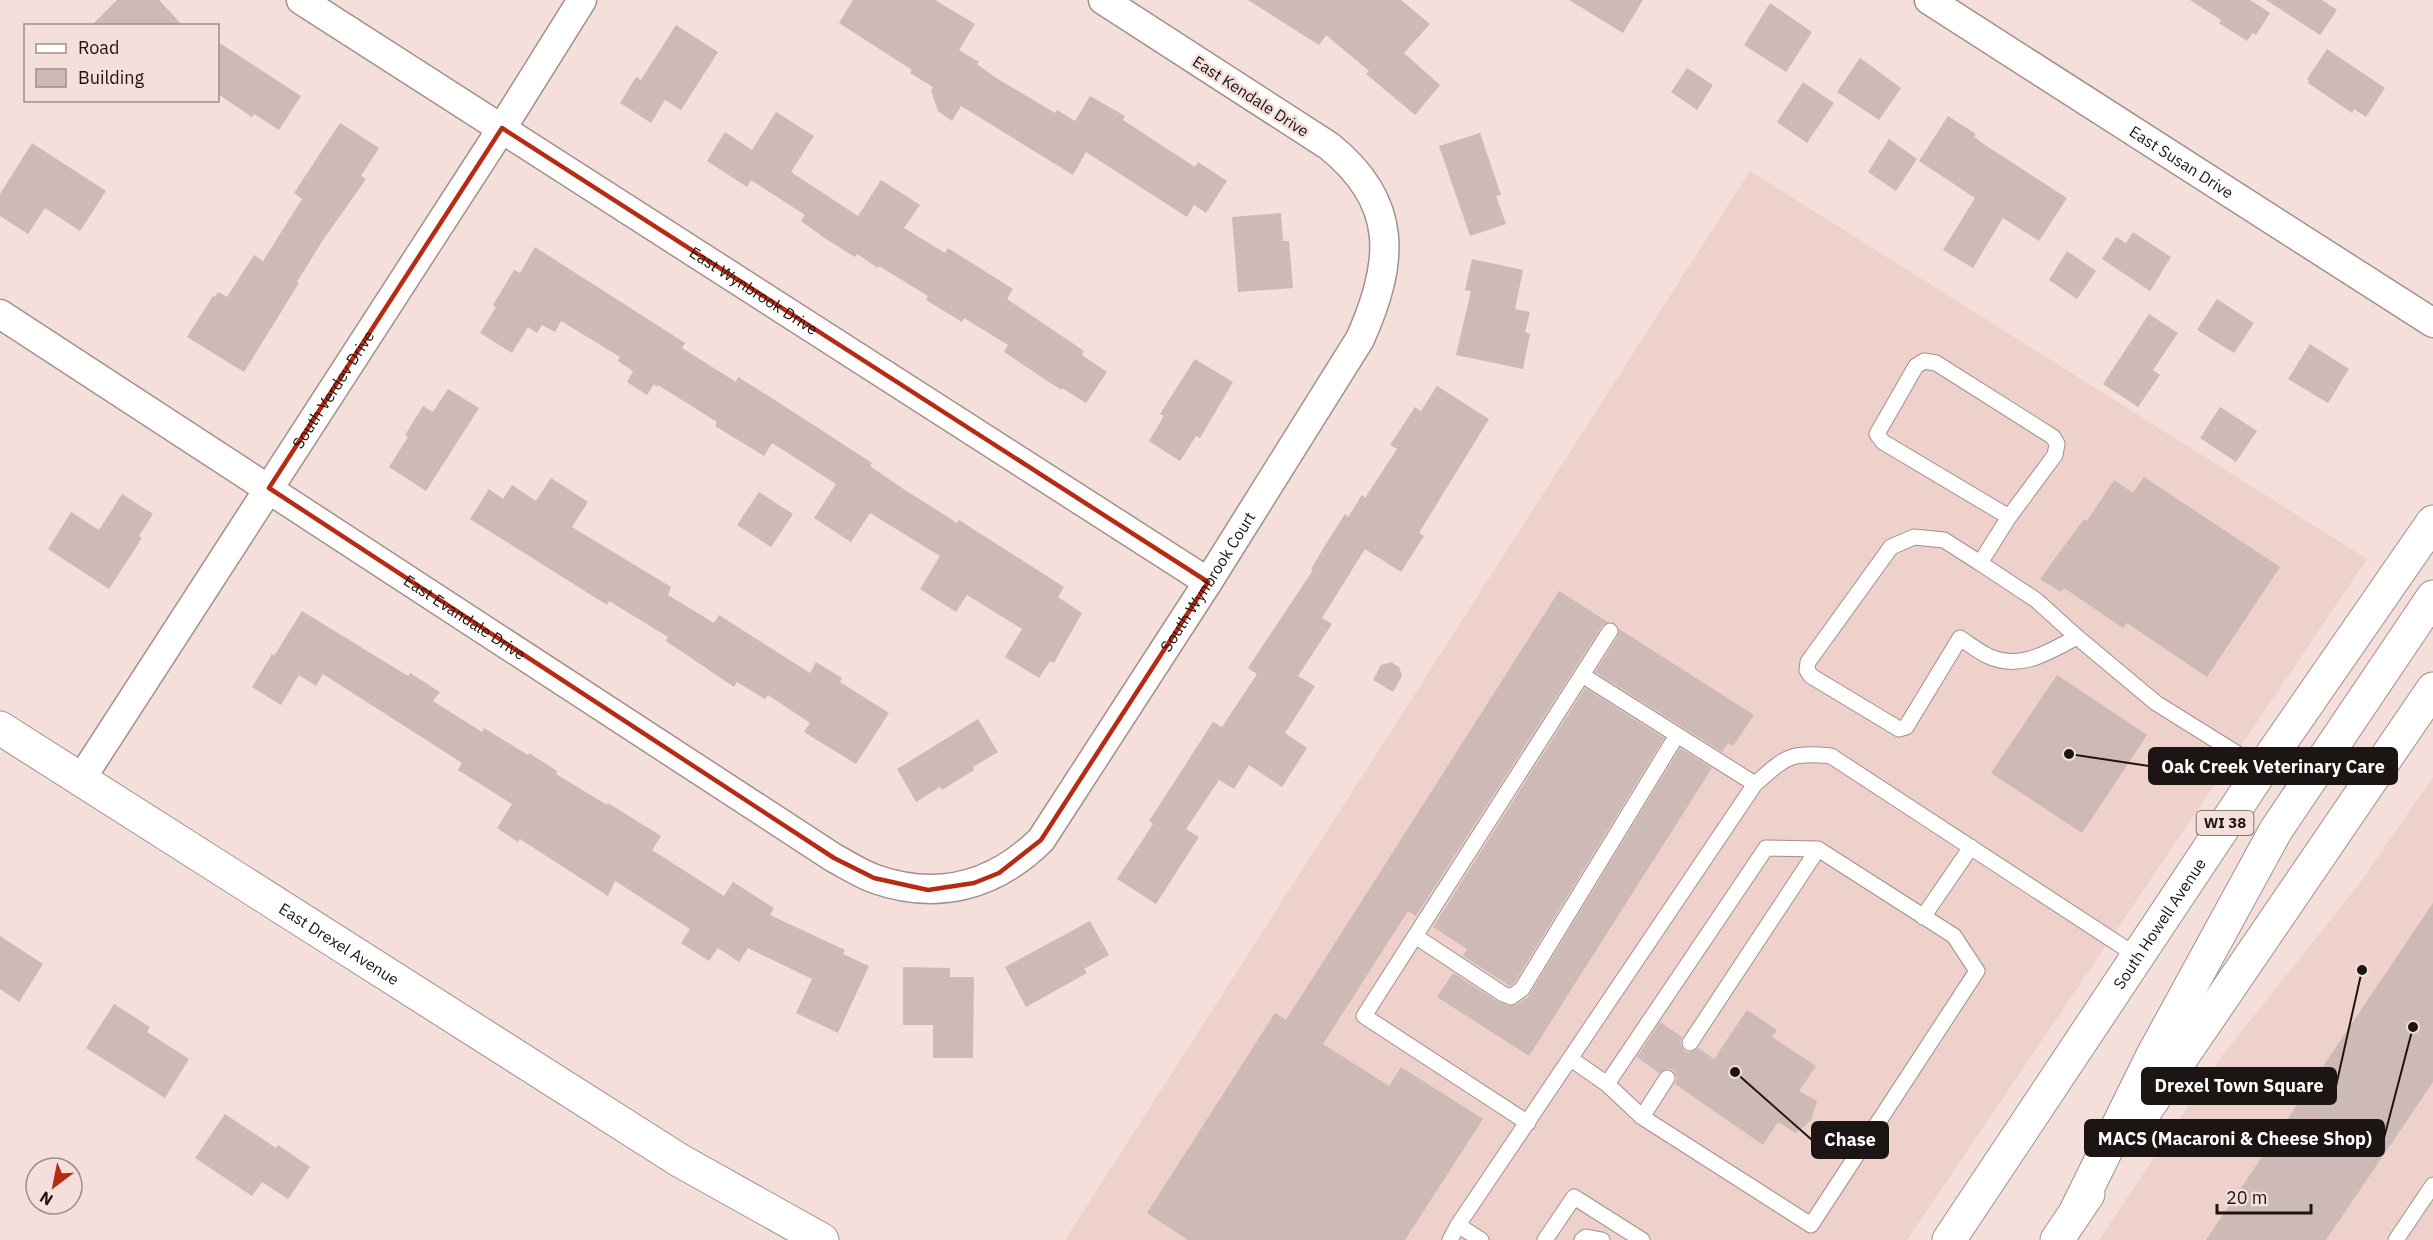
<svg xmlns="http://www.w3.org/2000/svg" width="2433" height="1240" font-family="'IBM Plex Sans',sans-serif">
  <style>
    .built { fill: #eed1ca }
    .building { fill: #cdb9b5 }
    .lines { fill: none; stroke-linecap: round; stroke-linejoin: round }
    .service-casing { stroke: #a38f8b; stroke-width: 17 }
    .minor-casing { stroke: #a38f8b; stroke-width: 31 }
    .tertiary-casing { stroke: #a38f8b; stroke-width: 35 }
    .primary-casing { stroke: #a38f8b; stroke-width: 35 }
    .service { stroke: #fff; stroke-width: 15 }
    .minor { stroke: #fff; stroke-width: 28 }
    .tertiary { stroke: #fff; stroke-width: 33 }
    .primary { stroke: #fff; stroke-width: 33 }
    .marked { fill: none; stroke: #b72b12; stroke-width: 4.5; stroke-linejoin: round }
    .labels { text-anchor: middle; stroke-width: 5; stroke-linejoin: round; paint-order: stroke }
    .shield { fill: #f4dfda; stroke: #5d524f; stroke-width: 1.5 }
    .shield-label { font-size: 15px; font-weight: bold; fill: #1c1514 }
    .street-label { font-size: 16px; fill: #1c1514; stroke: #f4dfda }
    .leader { fill: none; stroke: #1c1514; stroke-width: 2 }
    .callout-dot { fill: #1c1514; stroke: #f4dfda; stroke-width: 2 }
    .callout { fill: #1c1514; stroke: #1c1514; stroke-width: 2 }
    .callout-label { font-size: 18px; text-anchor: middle; font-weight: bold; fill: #fff }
  </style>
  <rect width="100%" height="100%" fill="#f4dfda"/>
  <path class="built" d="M1750,171L2367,559L1907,1240H1065Z
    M2433,777V1240H2099L2221,1057L2360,883Z"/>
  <path class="building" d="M117,0H159L183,26H91Z
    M853,0H935L975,24L959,50L979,62L977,64L996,78L1055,113L1057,110L1075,121L1090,96L1125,116L1123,120L1195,167L1198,162L1227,181L1206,213L1194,205L1187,217L1086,152L1073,175L961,106L952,121L938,111L931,90L933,87L910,73L912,70L839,23Z
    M1248,0H1401L1430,24L1404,53L1440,85L1415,115L1366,74L1369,71L1326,35L1319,45Z
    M1569,0H1643L1623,33Z
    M2190,0H2250L2270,13L2256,35L2253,33L2247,41L2219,23L2221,20Z
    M2266,0H2322L2337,10L2320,35Z
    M1770,3L1812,32L1786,72L1744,45Z
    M676,25L718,52L681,110L665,100L651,123L620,103L636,77L641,80Z
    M218,42L301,96L279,130L254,114L252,117L218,94Z
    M2327,49L2385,88L2366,117L2354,109L2352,113L2308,83L2309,81L2307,79Z
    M1860,58L1901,88L1879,120L1837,92Z
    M1687,68L1713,85L1697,110L1671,92Z
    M1803,82L1834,103L1807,143L1777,122Z
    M776,112L814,136L791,172L858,216L881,180L920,205L904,228L945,253L948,248L1013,289L1007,299L1084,351L1082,355L1107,372L1086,403L1062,388L1061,390L1004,352L1008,345L964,318L962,322L926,300L928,296L879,266L878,268L857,254L855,257L826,239L801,221L805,215L751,180L747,187L707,161L725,132L752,150Z
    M1948,116L1976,134L1974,137L1988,147L2067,198L2039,241L2003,218L1973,268L1943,250L1975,198L1919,161Z
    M340,123L379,148L361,176L366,179L323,240L297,282L299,283L244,372L187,337L213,296L215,297L218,292L227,297L254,255L263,261L302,199L294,193Z
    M1480,133L1501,195L1496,196L1506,224L1470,236L1439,146Z
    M1889,139L1917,159L1896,191L1868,172Z
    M32,143L106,191L80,231L45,208L28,234L0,216V194Z
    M1281,213L1283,241H1289L1293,288L1238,292L1232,217Z
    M2133,232L2171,257L2150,291L2102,259L2116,237L2126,243Z
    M535,247L685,343L682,348L736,382L738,377L767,395L872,463L870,466L902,488L957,523L959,520L1064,587L1058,597L1082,613L1054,663L1050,661L1039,678L1005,657L1022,629L967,595L956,612L920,589L940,556L870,513L851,542L814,518L836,484L772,443L764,456L715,426L717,422L658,385L657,387L654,384L647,395L627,382L633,371L618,361L620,357L561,321L555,332L542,325L537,333L528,327L512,353L480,333L496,307L493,305L514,270L520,273Z
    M2067,251L2096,271L2077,299L2049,280Z
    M1472,259L1523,270L1515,309L1530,312L1525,332L1530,334L1523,369L1456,355L1471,291L1465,290Z
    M2217,299L2254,323L2234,353L2197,330Z
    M2149,314L2178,333L2153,370L2160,375L2138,407L2103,384Z
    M2310,344L2349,369L2328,403L2288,379Z
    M1195,359L1233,382L1200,438L1196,436L1180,461L1149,441L1164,416L1160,414Z
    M1437,386L1489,419L1419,533L1424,536L1401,572L1365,549L1322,618L1332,624L1298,676L1315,686L1285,733L1307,748L1282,787L1249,765L1234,789L1219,780L1186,829L1199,837L1156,904L1117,879L1153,824L1149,821L1213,722L1222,727L1257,674L1248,668L1313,570L1311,569L1326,544L1345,514L1348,517L1362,495L1365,498L1397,449L1390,445L1415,407L1421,411Z
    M448,389L479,408L426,491L389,467L408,437L405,435L423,406L433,412Z
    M2220,407L2257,431L2236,462L2200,438Z
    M2144,477L2280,567L2207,677L2127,623L2123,628L2064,588L2061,592L2040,579L2084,519L2087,521L2114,480L2133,493Z
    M551,478L588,502L572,527L671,587L668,595L714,623L719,615L810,673L816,662L842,678L840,682L889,713L856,764L804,732L810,723L768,695L765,699L737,682L734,687L666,641L668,637L609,601L607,605L470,519L489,489L503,499L512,485L536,501Z
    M759,492L793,514L771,547L737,525Z
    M122,494L153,514L139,536L142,538L109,589L48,549L71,512L99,530Z
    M1559,591L1608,622L1602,626L1416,916L1408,911L1323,1044L1389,1086L1401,1067L1483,1119L1405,1240H1188L1147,1213L1275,1013L1286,1020Z
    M302,611L408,676L410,673L440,692L433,701L482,732L484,728L528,755L529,753L557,771L556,774L607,805L608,803L661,836L652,850L724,896L733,882L774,908L770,915L845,950L843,954L869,966L838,1033L796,1013L812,979L748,948L739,962L718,948L709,961L681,943L690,929L615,881L608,896L520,839L518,842L497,828L512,804L458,770L462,763L323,674L316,686L299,675L281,705L252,687L272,654L274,656Z
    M1619,629L1754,715L1733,746L1728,743L1722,752L1595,672L1618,636Z
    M1391,662L1399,667L1402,676L1393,692L1373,680L1381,665Z
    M2057,675L2147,735L2082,833L1991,773Z
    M1585,688L1664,738L1515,982L1510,986L1463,956L1467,949L1433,927Z
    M978,719L998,752L973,767L974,770L942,790L940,787L916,802L897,769Z
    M1680,748L1712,768L1529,1056L1437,997L1453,973L1498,1002L1508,1006L1516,1005L1528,997Z
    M2433,903V1082L2326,1240H2206Z
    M1090,921L1109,955L1084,969L1087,973L1026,1007L1005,967Z
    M0,936L43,964L19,1002L0,989Z
    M903,967L950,968V977H974L973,1058H933V1025H903Z
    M114,1004L150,1027L147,1032L189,1059L165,1098L86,1048Z
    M1747,1010L1777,1030L1772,1037L1816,1066L1799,1091L1817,1101L1811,1120L1796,1133L1778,1122L1763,1145L1675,1084L1677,1078L1673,1070L1667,1068L1659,1073L1637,1057L1660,1022L1682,1037L1680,1043L1684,1051L1690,1053L1698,1048L1714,1059Z
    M225,1114L276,1148L278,1145L310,1167L288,1199L262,1182L252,1196L195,1158Z"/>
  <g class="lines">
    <defs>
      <path id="service" d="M2009,517L1883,442L1877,434L1916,366L1924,361L1936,363L2053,437L2057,444L2055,455L2009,517L1980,563L2036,600L2077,637L2156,703L2262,769
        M1980,563L1944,540L1914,537L1891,547L1808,662L1807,670L1811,676L1899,729L1906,727L1960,638C1969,644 1978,651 1988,656C2020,671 2049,652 2077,637
        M1582,675L1755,784
        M1923,917L1971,847
        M1415,936L1503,994L1511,997L1522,989L1677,735
        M1690,1043L1818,849
        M1571,1059L1607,1084L1642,1117L1811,1225L1977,971L1954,936L1818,849L1766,848L1607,1084
        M1642,1117L1667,1078
        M1528,1123L1364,1016L1610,631
        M1458,1225L1481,1240
        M1450,1240L1458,1225L1755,784C1785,758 1789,751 1831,756L2137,956
        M1545,1240L1574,1197L1642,1240
        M1582,1240L1586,1237L1602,1240
        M2396,1240L2433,1185"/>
      <g id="minor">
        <path id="s1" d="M301,0L1208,582"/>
        <path id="s2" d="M1929,0L2433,323"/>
        <path id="s3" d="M0,314L834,858C847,865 861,874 875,879C938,901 994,886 1041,840L1208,582L1360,339C1394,263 1400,203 1329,146L1103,0"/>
        <path id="s4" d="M81,779L502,128L582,0"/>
      </g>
      <g id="tertiary">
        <path id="s5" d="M0,728L679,1160L822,1240"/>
      </g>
      <g id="primary">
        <path d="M2141,1117L2433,689"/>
        <path d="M2076,1211L2152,1057L2276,830L2433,597"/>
        <path id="s6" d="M1949,1240L2262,769L2433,522"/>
        <path d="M2057,1240L2088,1194"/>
      </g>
    </defs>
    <use href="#service" class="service-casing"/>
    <use href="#minor" class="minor-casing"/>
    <use href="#tertiary" class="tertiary-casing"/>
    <use href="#primary" class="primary-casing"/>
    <use href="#service" class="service"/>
    <use href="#minor" class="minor"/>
    <use href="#tertiary" class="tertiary"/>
    <use href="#primary" class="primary"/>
  </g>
  <path class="marked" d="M502,128L1208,582L1041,840L999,873L974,883L928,890L874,878L834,858L269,488Z"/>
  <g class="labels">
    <rect class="shield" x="2196.5" y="811" width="57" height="24" rx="4.5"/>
    <g class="shield-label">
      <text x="2225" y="828">WI 38</text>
    </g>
    <g class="street-label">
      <text transform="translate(1251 96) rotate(33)" y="6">East Kendale Drive</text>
      <text dy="6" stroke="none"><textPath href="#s2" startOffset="300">East Susan Drive</textPath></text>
      <text dy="6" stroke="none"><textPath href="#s1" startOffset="538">East Wynbrook Drive</textPath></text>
      <text dy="6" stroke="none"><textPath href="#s4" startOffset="464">South Verdev Drive</textPath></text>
      <text dy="6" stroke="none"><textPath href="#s3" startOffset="1530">South Wynbrook Court</textPath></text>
      <text dy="6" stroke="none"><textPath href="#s3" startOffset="555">East Evandale Drive</textPath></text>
      <text dy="6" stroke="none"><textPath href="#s6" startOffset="380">South Howell Avenue</textPath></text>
      <text dy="6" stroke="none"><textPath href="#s5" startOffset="402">East Drexel Avenue</textPath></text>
    </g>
  </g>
  <path class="leader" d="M2069 754L2149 766M2362 970L2336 1086M2413 1027L2384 1138M1735 1072L1812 1140"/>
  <g class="callout-dot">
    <circle cx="2069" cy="754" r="6"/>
    <circle cx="2362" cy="970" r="6"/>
    <circle cx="2413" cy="1027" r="6"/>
    <circle cx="1735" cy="1072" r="6"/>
  </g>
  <g class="callout">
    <rect x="2149" y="748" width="248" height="36" rx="6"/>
    <rect x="2142" y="1068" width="194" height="36" rx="6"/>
    <rect x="2085" y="1120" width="299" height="36" rx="6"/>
    <rect x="1812" y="1122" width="76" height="36" rx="6"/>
  </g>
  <g class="callout-label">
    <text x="2273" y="773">Oak Creek Veterinary Care</text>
    <text x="2239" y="1092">Drexel Town Square</text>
    <text x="2235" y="1145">MACS (Macaroni &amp; Cheese Shop)</text>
    <text x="1850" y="1146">Chase</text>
  </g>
  <rect x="24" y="24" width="195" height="78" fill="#f4dfda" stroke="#9e8e8b" stroke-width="1.5"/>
  <rect x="36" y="44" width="30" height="9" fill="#ffffff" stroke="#9e8e8b" stroke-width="1.5"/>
  <text x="78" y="54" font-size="18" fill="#1c1514">Road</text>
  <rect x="36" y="69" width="30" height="18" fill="#cdb9b5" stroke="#9e8e8b" stroke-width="1.5"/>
  <text x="78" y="84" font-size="18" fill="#1c1514">Building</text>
  <g transform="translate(54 1186) rotate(212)"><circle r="28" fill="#f4dfda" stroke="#9e8e8b" stroke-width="1.5"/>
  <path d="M0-4.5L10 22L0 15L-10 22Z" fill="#b72b12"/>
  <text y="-9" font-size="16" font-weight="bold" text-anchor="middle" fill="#1c1514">N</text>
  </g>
  <path d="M2217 1204v9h94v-9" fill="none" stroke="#1c1514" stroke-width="3"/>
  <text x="2226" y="1204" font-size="18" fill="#1c1514" stroke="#f4dfda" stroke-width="4.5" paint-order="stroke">20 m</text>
</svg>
